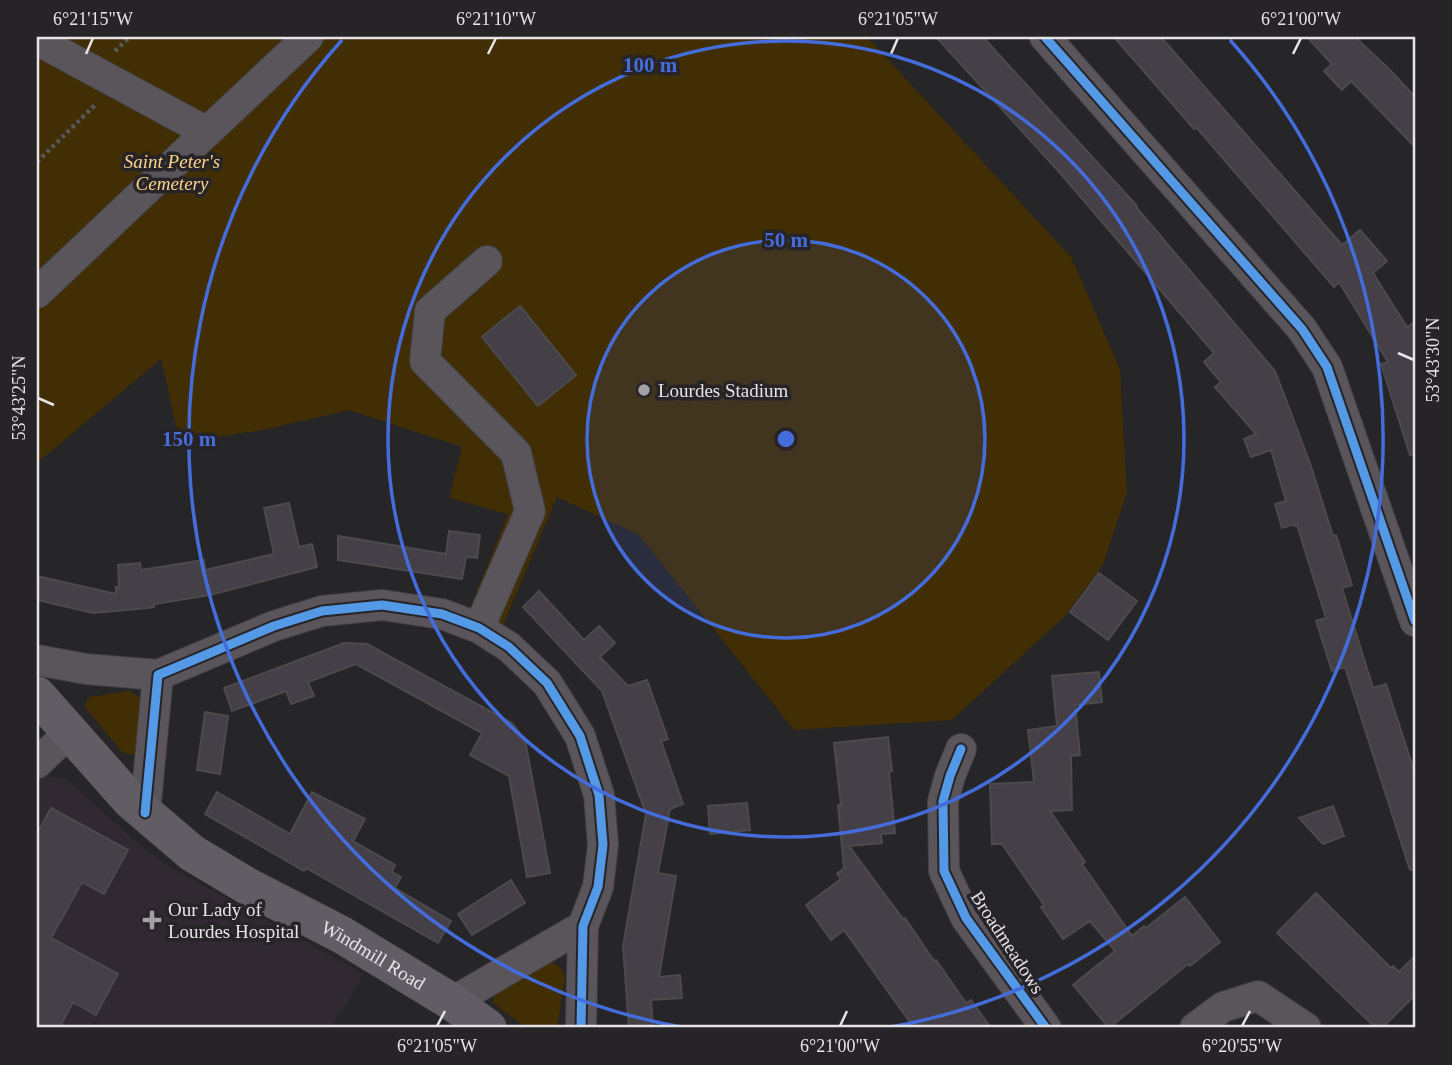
<svg xmlns="http://www.w3.org/2000/svg" width="1452" height="1065" font-family="Georgia,serif">
  <style>
    .built { fill: #302932 }
    .green { fill: #412e05 }
    .building { fill: #453f47; stroke: #4b4a4c; stroke-width: 2 }
    .lines { fill: none; stroke-linecap: round; stroke-linejoin: round }
    .minor-casing { stroke: #414042; stroke-width: 32 }
    .major-casing { stroke: #414042; stroke-width: 38 }
    .path { stroke: #5a575b; stroke-width: 4.5; stroke-dasharray: 3.5 3.5; stroke-linecap: butt }
    .minor { stroke: #59555a; stroke-width: 30 }
    .major { stroke: #625d64; stroke-width: 37 }
    .cycleway-casing { stroke: #272428; stroke-width: 13 }
    .cycleway { stroke: #5399e6; stroke-width: 9 }
    .ticks { fill: none; stroke: #e6e4e7; stroke-width: 2.5 }
    .ring { fill: none; stroke: #456cdb; stroke-width: 3.5 }
    .poi-dot { fill: #a3a1a4; stroke: #272428; stroke-width: 2.5 }
    .labels { text-anchor: middle; stroke-width: 7; stroke-linejoin: round; paint-order: stroke }
    .park-label { font-size: 19px; font-style: italic; fill: #fcd389; stroke: #272428 }
    .poi-label { font-size: 19px; fill: #e6e4e7; stroke: #272428; text-anchor: start }
    .street-label { font-size: 19px; fill: #e6e4e7; stroke: #272428 }
    .centre { fill: #456cdb; stroke: #272428; stroke-width: 3.5 }
    .ring-label { font-size: 21px; text-anchor: middle; font-weight: bold; fill: #456cdb; stroke: #272428; stroke-width: 7; stroke-linejoin: round; paint-order: stroke }
    .neatline { fill: none; stroke: #e6e4e7; stroke-width: 2.5 }
    .ticks-label { font-size: 18px; text-anchor: middle; fill: #e6e4e7 }
  </style>
  <rect width="100%" height="100%" fill="#262527"/>
  <path class="built" d="M37,767L46,776L61,778L72,783L134,840L170,867L364,974L332,1028H109L94,1021L89,1028H37Z"/>
  <path class="green" d="M37,37H867L1071,257L1120,369L1127,493L1103,565L1065,616L952,720L794,730L639,535L557,497L502,628L468,613L508,514L449,498L462,447L349,410L263,430L180,443L161,359L37,463Z
    M129,691L141,698L139,750L135,755L123,753L84,706L89,697Z
    M553,963C561,966 563,970 565,978L557,1028H527L493,1003L494,994L542,964Z"/>
  <path class="building" d="M936,37H983L1137,206L1136,207L1275,371L1310,463L1333,536L1336,535L1352,585L1342,588L1373,688L1386,684L1415,774V869L1410,870L1345,667L1332,671L1316,621L1326,618L1297,525L1294,526V524L1282,528L1275,504L1286,501L1271,450L1251,457L1244,439L1256,434L1215,387L1221,382L1204,362L1214,353L1061,174Z
    M1114,37H1161L1342,245L1360,230L1387,261L1373,273L1407,327L1415,322V454L1410,455L1381,364L1388,362L1339,282L1334,287L1196,127L1194,129Z
    M1307,37H1355L1390,70L1415,97V147L1351,81L1342,90L1324,71L1332,64Z
    M520,306L576,375L538,406L482,337Z
    M289,503L299,547L312,544L317,567L210,595L154,604V607L148,608L93,613L37,600V576L116,594V587H119L118,565L140,563L141,570L204,560L205,570L274,554L264,508Z
    M449,531L480,535L477,558L466,557L462,579L338,560V536L446,554Z
    M1099,573L1137,601L1108,640L1070,612Z
    M539,591L584,640L599,626L615,643L600,657L628,686L647,680L668,739L661,741L683,804L670,809L658,873L676,876L659,977L680,975L682,998L651,1000L653,1028H629L623,946L646,814L602,691L523,607Z
    M344,643L367,644L512,723L525,740L550,873L527,877L509,776L470,755L482,733L356,664L308,682L314,696L291,704L286,691L232,711L224,688Z
    M1099,672L1102,702L1075,705L1080,755L1071,756L1072,810L1050,811L1085,862L1082,864L1132,936L1144,926L1146,928L1185,897L1220,942L1190,966L1188,964L1109,1028L1073,985L1115,951L1090,921L1063,939L1041,907L1044,905L1002,844H992L990,784L1034,782L1028,730L1057,726L1052,676Z
    M205,712L228,716L220,774L197,770Z
    M888,737L892,771L889,772L895,833L881,834L882,843L849,846L903,919L905,918L934,961L936,960L966,1003L971,1000L991,1028H914L844,930L831,940L806,905L841,879L837,874L844,868L838,805H841L834,743Z
    M217,792L290,834L312,792L365,819L353,841L395,865L392,872L401,877L395,888L451,921L438,943L306,868L304,871L205,814Z
    M747,803L750,830L710,834L708,806Z
    M1333,806L1344,836L1323,844L1299,818Z
    M51,808L128,850L104,894L82,882L51,938L118,974L96,1015L73,1002L59,1028H37V834Z
    M511,880L525,903L472,935L458,914Z
    M1316,893L1391,968L1393,966L1399,972L1415,956V995L1382,1028H1376L1277,933Z"/>
  <g class="lines">
    <defs>
      <path id="minor" d="M1045,37L1302,329L1327,367L1415,621
        M37,40L207,132L37,293
        M207,132L308,37
        M479,628L530,511L516,453L425,361L430,311L487,261
        M37,660L86,669L158,675
        M961,749L950,776L943,801L944,871L966,918L1046,1028
        M37,763L69,733
        M145,813L158,675L274,626L322,611L382,605L442,614L479,628L509,647L547,683L580,736L599,795L603,845L598,887L583,926L581,1028
        M452,1002L583,926
        M1195,1028L1223,1007L1258,996L1306,1028"/>
      <g id="major">
        <path id="s1" d="M37,695L130,800L192,853L249,887L342,935L452,1002L488,1028"/>
      </g>
    </defs>
    <use href="#minor" class="minor-casing"/>
    <use href="#major" class="major-casing"/>
    <path class="path" d="M115,51L130,37
      M37,162L96,104"/>
    <use href="#minor" class="minor"/>
    <use href="#major" class="major"/>
    <defs>
      <path id="cycleway" d="M1045,37L1302,329L1327,367L1415,621
        M961,749L950,776L943,801L944,871L966,918L1046,1028
        M145,813L158,675L274,626L322,611L382,605L442,614L479,628L509,647L547,683L580,736L599,795L603,845L598,887L583,926L581,1028"/>
    </defs>
    <use href="#cycleway" class="cycleway-casing"/>
    <use href="#cycleway" class="cycleway"/>
  </g>
  <path class="ticks" d="M86,54L93,38M488,54L496,38M891,54L898,38M1293,54L1301,38M1398,353L1414,360M38,398L54,405M437,1026L445,1011M840,1026L847,1011M1242,1026L1250,1011"/>
  <circle cx="786" cy="439" r="199" fill="#456cdb" fill-opacity=".12"/>
  <g class="ring">
    <circle cx="786" cy="439" r="199"/>
    <circle cx="786" cy="439" r="398"/>
    <path d="M687 1028A597 597 0 0 1 342 40M1230 40A597 597 0 0 1 885 1028"/>
  </g>
  <g class="poi-dot">
    <circle cx="644" cy="390" r="7"/>
    <path d="M148.5 909.5h7v7h7v7h-7v7h-7v-7h-7v-7h7z"/>
  </g>
  <g class="labels">
    <g class="park-label">
      <text x="172" y="168">Saint Peter's<tspan x="172" dy="22">Cemetery</tspan></text>
    </g>
    <g class="poi-label">
      <text x="658" y="397">Lourdes Stadium</text>
      <text x="168" y="916">Our Lady of<tspan x="168" dy="22">Lourdes Hospital</tspan></text>
    </g>
    <g class="street-label">
      <text transform="translate(1008 942) rotate(57)" y="7">Broadmeadows</text>
      <text dy="7" stroke="none"><textPath href="#s1" startOffset="430">Windmill Road</textPath></text>
    </g>
  </g>
  <circle cx="786" cy="439" r="10" class="centre"/>
  <g class="ring-label">
    <text x="650" y="72">100 m</text>
    <text x="786" y="247">50 m</text>
    <text x="189" y="446">150 m</text>
  </g>
  <rect width="1452" height="1065" fill="none" stroke="#272428" stroke-width="77"/>
  <rect x="38" y="38" width="1376" height="988" class="neatline"/>
  <g class="ticks-label">
    <text x="93" y="25">6°21'15"W</text>
    <text x="496" y="25">6°21'10"W</text>
    <text x="898" y="25">6°21'05"W</text>
    <text x="1301" y="25">6°21'00"W</text>
    <text transform="translate(1433 360) rotate(-90)" y="6">53°43'30"N</text>
    <text transform="translate(19 398) rotate(-90)" y="6">53°43'25"N</text>
    <text x="437" y="1052">6°21'05"W</text>
    <text x="840" y="1052">6°21'00"W</text>
    <text x="1242" y="1052">6°20'55"W</text>
  </g>
</svg>
